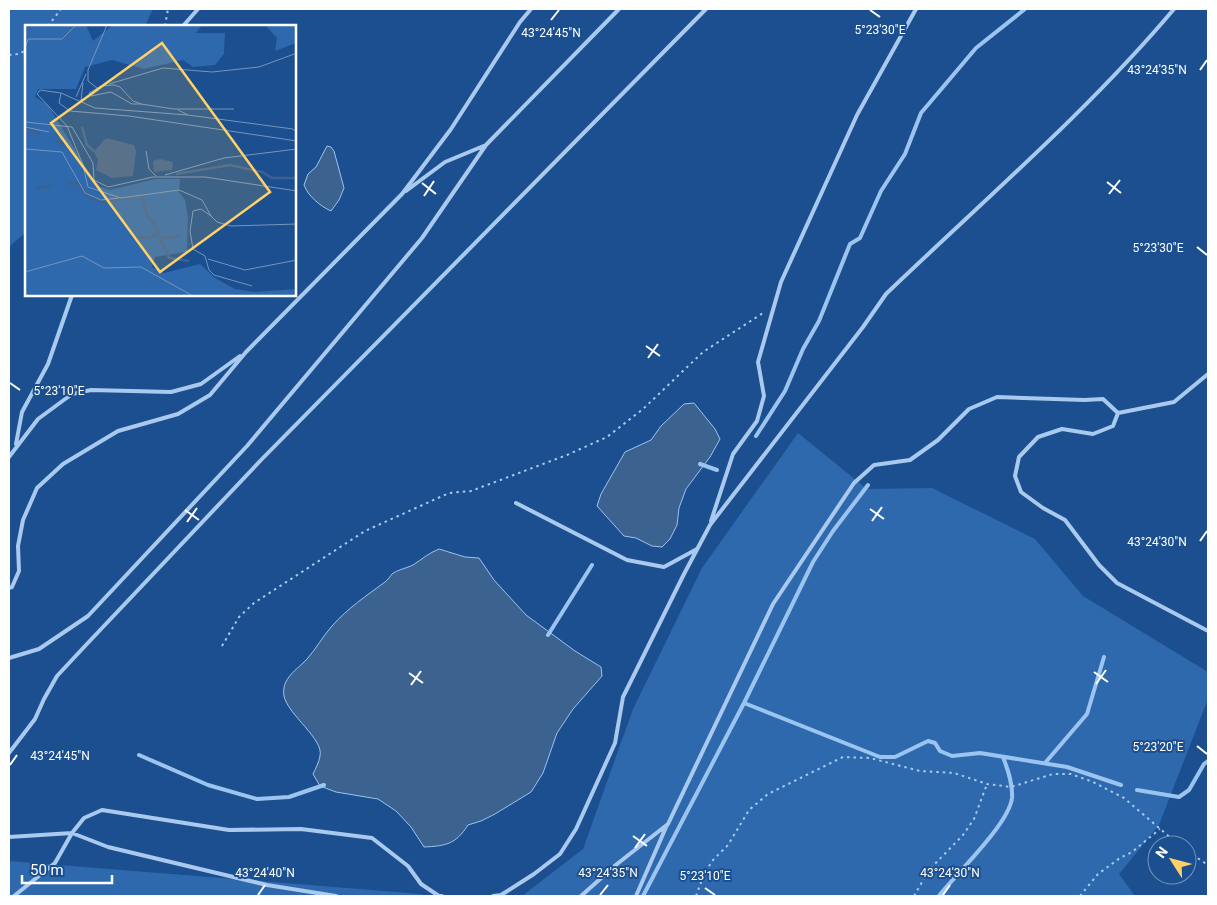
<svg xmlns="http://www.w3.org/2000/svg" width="1217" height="905" font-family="Roboto,sans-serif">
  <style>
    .green { fill: #2e69ad }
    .water { fill: #3c6290; stroke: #9cc4f0 }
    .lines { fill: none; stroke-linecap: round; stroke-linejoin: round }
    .stream { stroke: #9cc4f0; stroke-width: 4 }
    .path { stroke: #a9c9ee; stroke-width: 2; stroke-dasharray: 2.5 4; stroke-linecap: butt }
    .service { stroke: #a9c9ee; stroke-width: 4 }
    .ticks { fill: none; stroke: #fff; stroke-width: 2 }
    .inset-river { fill: none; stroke: #3c6290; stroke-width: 2.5 }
    .inset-road { fill: none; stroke: #7695bc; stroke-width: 1 }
    .view { fill: #ffd166; fill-opacity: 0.15; stroke: #ffd166; stroke-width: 2.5 }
    .inset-edge { fill: none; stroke: #fff; stroke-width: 2.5 }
    .ticks-label { font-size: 12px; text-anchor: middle; fill: #fff; stroke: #1b4f8f; stroke-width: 4; stroke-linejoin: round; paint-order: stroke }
  </style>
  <rect width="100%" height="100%" fill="#1b4f8f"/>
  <path class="green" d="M9,9H153L145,26H26V232L9,247Z
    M798,433L867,489L932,488L1035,539L1083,596L1208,672V699L1159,825L1119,874L1135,896H522L583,849L633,709L702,568Z
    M9,861L421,894L427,896H9Z"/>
  <path class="water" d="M327,146L331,147L334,151L344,188L339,200L331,211C320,206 308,196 304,185L308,174L316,167Z
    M694,403L715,429L720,439L710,457L686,489L679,508L677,525L670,539L662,547L652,546L636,538L624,536L597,506L601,494L625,452L651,440L661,426L684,404Z
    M439,549L465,557L479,558L494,580L526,615L575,651L601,667L602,676L573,709L557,733L543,773L531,792L495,814L481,821L468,825C456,844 446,846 424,847L411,827L396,811L378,799L336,792L320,786L313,774C316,768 319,762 320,756C324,739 288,715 284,696C281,678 297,670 307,659C316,649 323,636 332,626C348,608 366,596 385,582C388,580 390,576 392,574C397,570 407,568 413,565C422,559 429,553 439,549Z"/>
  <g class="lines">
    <path class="stream" d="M756,436L785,391L803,349L819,321L850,244L860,238L881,191L905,154L921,113L976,48L1025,9
      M700,464L717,470
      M548,635L592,565
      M744,703L813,562L833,531L868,485
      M139,755L208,785L257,799L289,797L324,785
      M1045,763L1087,714L1104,657
      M1137,790L1179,797L1189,790L1204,764L1208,761
      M643,896L744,703L880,757H895L928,741L935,743L940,751L952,756L980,753L1067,767L1121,785
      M939,896C956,874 1009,824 1012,798C1013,784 1008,770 1003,757"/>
    <path class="path" d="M48,26L61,9
      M165,26L168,9
      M9,55L19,54L26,50
      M222,646L239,617L254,603L365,531L449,493L471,491L567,455L607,437L643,409L703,352L763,313
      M1187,851L1208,865
      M696,896L703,877L712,861L728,845L749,810L768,794L843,757L870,758L920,771L954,773L987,784L1011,787L1053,774H1071L1093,782L1124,798L1179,845
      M914,896L929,870L963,835L974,819L987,784
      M1080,896L1098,874L1120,858L1132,852L1160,829"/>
    <path class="service" d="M183,26L198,9
      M406,191L445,162L486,145L619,9
      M1118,413L1174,402L1208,374
      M16,444L22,412L48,364L72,295
      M9,457L38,419L72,394L91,390L171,392L201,384L240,356
      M516,503L627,560L664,567L697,549
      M711,521L733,454L757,421L764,396L758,362L781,282L857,115L916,9
      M9,588L12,587L19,571L18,546L23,520L37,488L63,464L118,431L178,414L210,395L246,352L402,194L451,129L520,22L531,9
      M9,658L39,649L88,616L247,446L422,238L486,145
      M9,753L35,719L44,699L57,676L85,646L262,459L706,9
      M9,837L72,833L108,847L267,885L336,896
      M14,896L55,863L72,833L84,818L102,810L229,830L301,829L372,838L408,866L421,884L439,896H442
      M493,896L501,895L534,874L560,854L576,829L615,743L623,697L684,574L710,525L863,327L886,294C983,201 1087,112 1174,9
      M581,896L617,864L668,824L773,604L854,483L874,465L910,460L938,440L969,409L997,397L1084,400L1103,399L1118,413L1113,426L1093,434L1062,429L1038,437L1019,457L1015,476L1021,492L1043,508L1065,520L1099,565L1117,583L1208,631
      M636,896L667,825"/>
  </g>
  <path class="ticks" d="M870,10L880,17M551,20L559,10M1200,70L1207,60M1107,182L1121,193M422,183L436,194M1109,194L1120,180M424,196L434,181M1197,247L1207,255M646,346L660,356M648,358L658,344M10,383L20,390M870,509L884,519M185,510L199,520M872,521L882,507M187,522L197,508M1200,541L1207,531M1094,672L1108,682M409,673L423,683M1096,684L1106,670M411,685L421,671M1197,746L1207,754M10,765L17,755M633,836L647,846M635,848L645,834M705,888L715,895M258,895L265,885M600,895L608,885M943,895L950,885"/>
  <g transform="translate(25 25)">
    <rect width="271" height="271" fill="#1b4f8f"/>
    <path d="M0,0H61L68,16L88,0H177L171,8H200L199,29L190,40L168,42L158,35L119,44L87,35L60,42L51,64H13L10,72L23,80L72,161L85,165L130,154H155L154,167L160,175L163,192L162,227L130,232L127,242L139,248L175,239L190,253L210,264L230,267L271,264V271H0ZM240,0H271V18L250,26L252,13Z" fill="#2e69ad"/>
    <path d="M81,113L109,120L111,126L108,151L87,153L71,145L73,135L69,127ZM135,134L148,137L147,145L129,147L128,136Z" fill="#3c6290"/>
    <path class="inset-river" d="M57,102L62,120L70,127M0,104L16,109M30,115L45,122L53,135M151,149L205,140L237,147L247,153H272M43,159L52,157L61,170L78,177L111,172M12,163L27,161M117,171L123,193L129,197L144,233L164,236M106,212L125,213L133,208M137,213L155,211"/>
    <path class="inset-road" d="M0,23L3,14H37L51,0M84,59L138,43L187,47L234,42L272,28M72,63L63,56V45L82,0M36,68L34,78L45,86L104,91L272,116M51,72L61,49M56,76L58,58M116,79H107L86,67L66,71L64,68L76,61L89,60L95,62L108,76L116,79L149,84H209M153,85L163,90L268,104L272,108M163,90L70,83L36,68L15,65L12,69L42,101L58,140L63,162L96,173L154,165L177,175L186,191L176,184L168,186L165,206L168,224L180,231L184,245L189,250L227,261M0,97L47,102L68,138L69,155L83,162L128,152H180L272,166M0,102L24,107M0,124L37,127L60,168L76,175L94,173M121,126L124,144L131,151M140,150L199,133L272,124M186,191L192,197L206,201L272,199M183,234L220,245L272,235M0,247L57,231L79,243L116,242L168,271"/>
    <path class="view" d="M137,18L245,167L135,247L26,98Z"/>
    <rect width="271" height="271" class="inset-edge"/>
  </g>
  <g class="ticks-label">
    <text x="880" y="34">5°23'30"E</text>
    <text x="551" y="37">43°24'45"N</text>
    <text x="1157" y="74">43°24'35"N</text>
    <text x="1158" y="252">5°23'30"E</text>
    <text x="59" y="395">5°23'10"E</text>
    <text x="1157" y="546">43°24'30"N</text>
    <text x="1158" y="751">5°23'20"E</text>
    <text x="60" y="760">43°24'45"N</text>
    <text x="265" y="877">43°24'40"N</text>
    <text x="608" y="877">43°24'35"N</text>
    <text x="950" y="877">43°24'30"N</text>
    <text x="705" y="880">5°23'10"E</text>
  </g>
  <rect width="1217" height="905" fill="none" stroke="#ffffff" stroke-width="20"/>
  <g transform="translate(1172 860) rotate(306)"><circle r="24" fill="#1b4f8f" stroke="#7695bc"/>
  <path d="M0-4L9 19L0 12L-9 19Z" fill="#ffd166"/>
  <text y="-8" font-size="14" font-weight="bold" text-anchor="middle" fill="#ffffff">N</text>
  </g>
  <path d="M22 875v8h90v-8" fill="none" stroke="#ffffff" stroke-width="2.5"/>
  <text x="30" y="875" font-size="15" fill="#ffffff" stroke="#1b4f8f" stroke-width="4" paint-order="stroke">50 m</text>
</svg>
